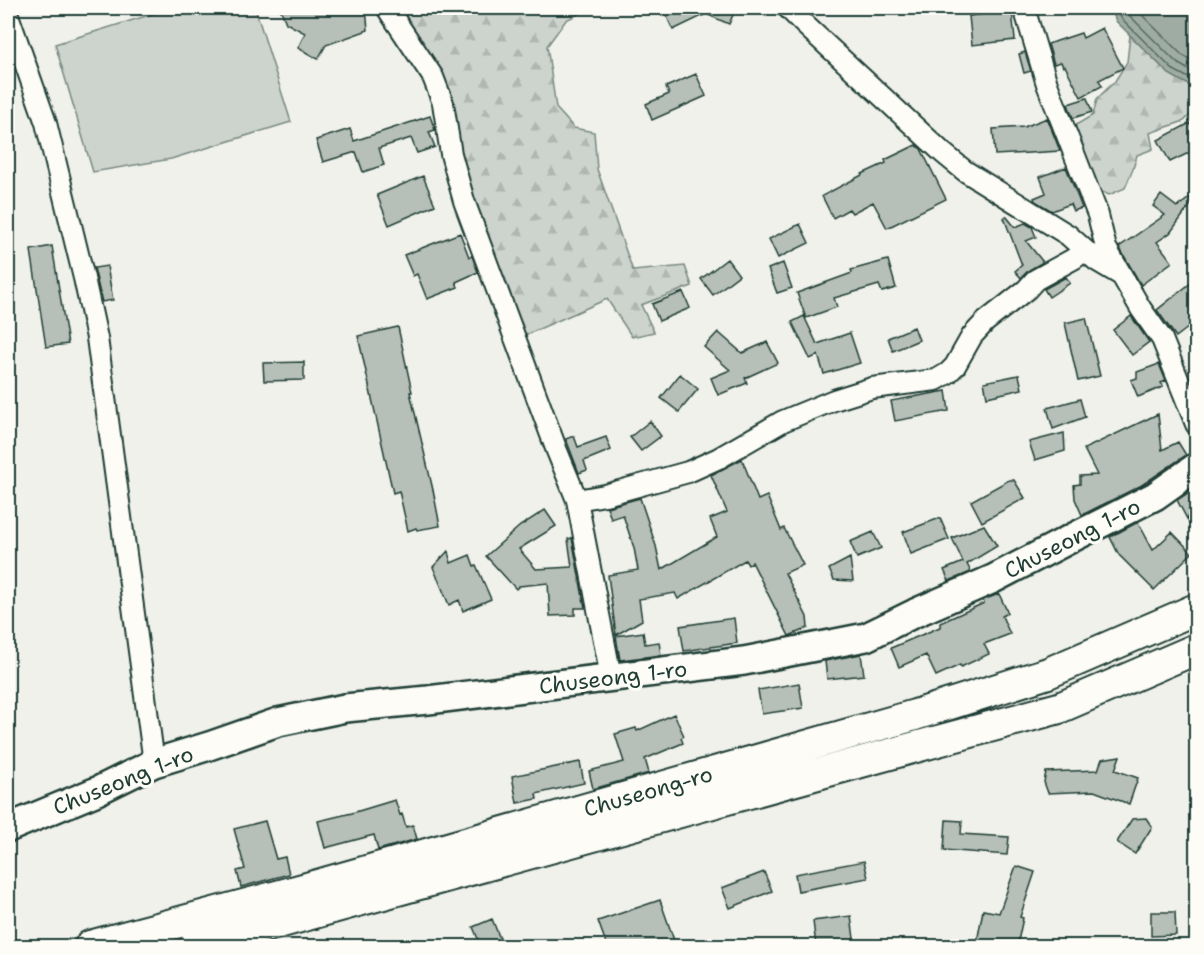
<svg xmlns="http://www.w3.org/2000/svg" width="1204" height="954" font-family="'Shantell Sans',sans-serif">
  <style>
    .green { fill: #cdd3cd; stroke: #768880; stroke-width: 1.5 }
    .forest { fill: url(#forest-firs); stroke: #768880; stroke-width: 1.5 }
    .water { fill: #9faca4; stroke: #6c8077; stroke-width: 1.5 }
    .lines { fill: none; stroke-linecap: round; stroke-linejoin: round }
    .shore { stroke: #526961; stroke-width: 1.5 }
    .building { fill: #b6bfb8; stroke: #1f3d34; stroke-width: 1.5 }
    .street-casing { stroke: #1f3d34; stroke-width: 24 }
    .secondary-casing { stroke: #1f3d34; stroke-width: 32 }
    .primary-casing { stroke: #1f3d34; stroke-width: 34 }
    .street { stroke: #fdfcf7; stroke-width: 20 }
    .secondary { stroke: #fdfcf7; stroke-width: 27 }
    .primary { stroke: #fdfcf7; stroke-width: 30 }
    .labels { text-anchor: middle; stroke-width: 6; stroke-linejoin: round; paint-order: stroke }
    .street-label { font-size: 22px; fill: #1f3d34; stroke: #fdfcf7 }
  </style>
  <defs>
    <pattern id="forest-firs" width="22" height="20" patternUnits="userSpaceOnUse" patternTransform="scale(1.5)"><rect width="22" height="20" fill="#cdd3cd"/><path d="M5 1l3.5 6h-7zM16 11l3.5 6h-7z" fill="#b0b6b1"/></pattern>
  </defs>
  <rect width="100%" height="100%" fill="#f0f1eb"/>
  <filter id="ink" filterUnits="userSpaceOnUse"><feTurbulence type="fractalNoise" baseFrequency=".0167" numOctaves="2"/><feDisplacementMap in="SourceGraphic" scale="12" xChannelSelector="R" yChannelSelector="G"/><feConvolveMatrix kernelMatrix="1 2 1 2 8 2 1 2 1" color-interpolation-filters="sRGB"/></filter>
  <g filter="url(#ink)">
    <path class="green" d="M172,8H255L291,122L171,159L93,172L55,44Z"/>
    <path class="forest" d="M396,8H591L566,20L547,46L556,108L574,128L594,132L597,169L633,271L685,266L692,286L641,305L654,332L632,337L607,299L521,337L455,155Z
      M1130,35L1169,74L1196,89V109L1184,121L1150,133L1153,149L1137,155L1133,169L1125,188L1109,195L1098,190L1074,126L1093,115L1097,99L1115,81L1127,62Z"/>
    <path class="water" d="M1111,8H1196V89L1169,74L1116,21Z"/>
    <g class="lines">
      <path class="shore" d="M1117,8L1121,18L1172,69L1196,82
        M1125,8L1128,14L1177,63L1196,74
        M1135,8L1182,55L1196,63"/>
    </g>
    <path class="building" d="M280,8H366L368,30L326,45L318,59L298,48L305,33L286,23Z
      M663,8H736L729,24L706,14L673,30Z
      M1012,11L1015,40L972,45L969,16Z
      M1102,28L1123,68L1099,80L1102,86L1081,97L1065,66L1063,67L1061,62L1054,64L1048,44L1081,33L1083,38Z
      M1025,52L1031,71L1024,73L1019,54Z
      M696,74L706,96L652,120L646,104L669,94L666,87Z
      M1087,98L1092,112L1073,118L1068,104Z
      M430,116L435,130L429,132L435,147L417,153L411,138L379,148L384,165L363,172L356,152L323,162L316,140L350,129L354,141Z
      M1047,118L1060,151L995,155L993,129L1024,127Z
      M1190,123L1197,136V149L1170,162L1158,140Z
      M916,145L921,149L946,199L887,228L873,202L852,213L849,209L833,218L822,196L862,175V174L886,163L885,160Z
      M1066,167L1082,208L1073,211L1070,204L1052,211L1035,201L1034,198L1046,193L1040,177Z
      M423,176L435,205L389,225L377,195Z
      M1195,194L1197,196L1170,233L1157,242L1172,262L1141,285L1119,247L1165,215L1153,206L1161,195L1177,207Z
      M1006,216L1015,227L1025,223L1032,227L1036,237L1026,241L1043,262L1029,270L1021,278L1015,271L1022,265L1004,218Z
      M800,224L809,243L778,258L769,239Z
      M460,233L469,257L472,256L478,272L456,282L458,287L427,299L417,274L413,276L404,255Z
      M52,246L68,344L46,347L31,250Z
      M727,259L739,275L713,295L701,279Z
      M888,260L896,288L882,292L879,285L834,298L837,307L806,318L797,293L852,273L851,270Z
      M783,263L792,288L777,293L768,269Z
      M107,266L113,300L102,302L94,268Z
      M1066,277L1070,283L1049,297L1044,289Z
      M1197,278V321L1176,337L1157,310Z
      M683,292L690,308L659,321L652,304Z
      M804,316L817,344L850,333L860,363L824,374L818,355L810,359L792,322Z
      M1131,316L1149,342L1132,355L1113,330Z
      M1086,318L1100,376L1078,381L1065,323Z
      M398,327L412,392H410L433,490L440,526L417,530L416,528L408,531L399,491L393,493L358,336Z
      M914,327L919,340L893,351L888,338Z
      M718,332L742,353L767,342L778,363L745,378L747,383L718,395L711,378L730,370L704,347Z
      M304,362V380L264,381L263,363Z
      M1159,364L1166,381L1161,383L1163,387L1138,397L1131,380L1137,378V372Z
      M680,374L698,389L679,412L661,398Z
      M1019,375L1022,389L987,397L984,382Z
      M946,391L949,411L895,421L891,401Z
      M1080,399L1085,417L1053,429L1047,408Z
      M1158,414L1162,450L1178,442L1186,455L1140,486L1082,515L1075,499L1074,485L1080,484V476L1097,475L1084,449Z
      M650,421L661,436L641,451L630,437Z
      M1064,433L1065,451L1035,460L1029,442Z
      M574,436L578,447L606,437L611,450L584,461L587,470L579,473L566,439Z
      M742,459L758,500L767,496L781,530L784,528L803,565L785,573L807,617L808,628L789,636L752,562L748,565L745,560L678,599L675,593L639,599L642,620L616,635L608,575L638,570L634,548L623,515L611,519L607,507L640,498L656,546L661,570L717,537L710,519L727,512L711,475Z
      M1009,480H1014L1025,498L982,522L971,501Z
      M1197,487V538L1177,500Z
      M545,510L556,526L519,549L536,569L572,567L568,539L572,538L585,608H575V615L550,616L548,583L519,586L516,589L486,556L520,526Z
      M940,518L949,539L911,554L903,532Z
      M1138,522L1153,550L1172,532L1192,553L1154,590L1119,555L1110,537Z
      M984,525L997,546L967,564L971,572L949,581L944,570L963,562L952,538Z
      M873,532L881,548L857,558L850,542Z
      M448,551L451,563L470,555L474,566L476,565L491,599L463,611L459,600L449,605L433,567Z
      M850,558L853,581L834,580L829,569Z
      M999,594L1008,613L1002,616L1010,634L984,644L989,654L961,667L960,665L936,676L926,655L899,667L891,648L940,627V623L984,603L983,600Z
      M734,618L737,643L684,651L680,626Z
      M643,632L645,644L659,642L661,655L620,660L616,636Z
      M861,654L864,675L827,679L825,661Z
      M799,683L803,708L762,714L758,690Z
      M674,714L684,736L681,738L683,743L645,759L649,773L593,789L589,771L624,762L615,734L636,728L637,731Z
      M1120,756L1115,770L1138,778L1129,804L1094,791L1048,793L1044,782L1046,772L1098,770L1102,759Z
      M580,762L584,783L536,794L537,799L517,803L512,776Z
      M395,800L400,815L402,814L406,827L413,825L417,839L378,850L374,835L325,848L318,821L352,813Z
      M1146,818L1152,827L1135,854L1117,842L1132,819Z
      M946,820L962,821L961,834L1009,837L1007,855L944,850Z
      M265,821L276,859L285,857L289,874L241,887L237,871L245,869L234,829Z
      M864,861L868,878L798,891L795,874Z
      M1016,866L1035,872L1020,917L1023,918L1017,946H999L977,942L983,910L999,913Z
      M764,872L772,891L730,908L722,888Z
      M660,900L676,946H607L598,921Z
      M1151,912H1175L1176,935L1151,936Z
      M851,916L855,946H816L813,921Z
      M492,919L503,946H481L473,927Z"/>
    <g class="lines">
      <defs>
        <path id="street" d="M387,8L433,77L443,103L451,154L464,201L557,451L577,500L611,677
          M788,8L805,25L943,153L965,171L1068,235L1097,261L1119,274
          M1024,8L1047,84L1098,215L1106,248L1141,309L1162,339L1196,424
          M8,15L46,123L84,278L97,338L154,763
          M577,500L605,495L688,472L719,458L783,421L834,400L872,388L936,380L948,373L955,366L972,336L985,322L1027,289L1035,280L1075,258L1085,250"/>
        <path id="secondary" d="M8,828L97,791L154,763L209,746L278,722L345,708L428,700L744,661L866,637L915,613L993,579L1066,541L1155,496L1196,467"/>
        <path id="primary" d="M90,946L307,888L915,715L1048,673L1196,609
          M195,946L879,757L1059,708L1196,649"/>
      </defs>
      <use href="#street" class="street-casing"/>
      <use href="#secondary" class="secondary-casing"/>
      <use href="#primary" class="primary-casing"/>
      <use href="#street" class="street"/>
      <use href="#secondary" class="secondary"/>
      <use href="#primary" class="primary"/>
    </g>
  </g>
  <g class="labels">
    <g class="street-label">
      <text transform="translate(1072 538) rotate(-27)" y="8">Chuseong 1-ro</text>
      <text transform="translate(613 677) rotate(-7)" y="8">Chuseong 1-ro</text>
      <text transform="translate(123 780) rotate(-22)" y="8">Chuseong 1-ro</text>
      <text transform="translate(648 791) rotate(-16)" y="8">Chuseong-ro</text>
    </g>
  </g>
  <rect width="1204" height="954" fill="none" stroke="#fdfcf7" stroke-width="30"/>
  <rect x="15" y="15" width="1174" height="924" fill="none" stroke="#1f3d34" stroke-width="2" filter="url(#ink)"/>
</svg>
